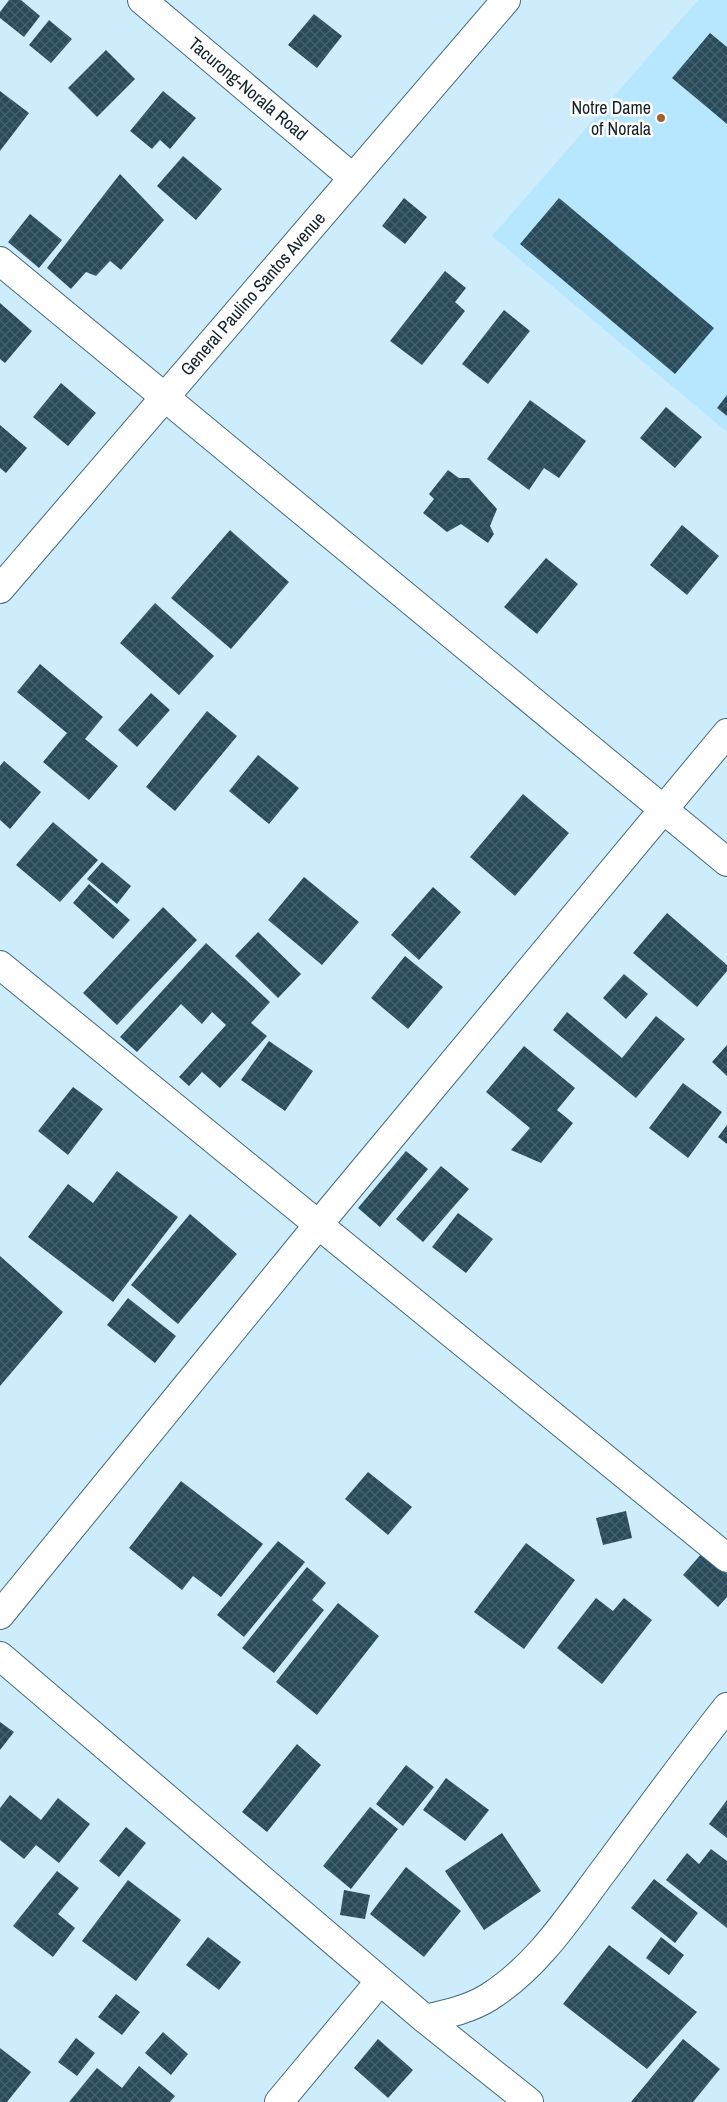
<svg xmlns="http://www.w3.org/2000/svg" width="727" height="2102" font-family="'Archivo Narrow',sans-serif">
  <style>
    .built { fill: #b7e7fe }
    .building { fill: url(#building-cross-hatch) }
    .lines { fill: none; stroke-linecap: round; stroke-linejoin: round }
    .minor-casing { stroke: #476a7b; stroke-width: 30 }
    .major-casing { stroke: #476a7b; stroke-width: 30 }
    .minor { stroke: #fff; stroke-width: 28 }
    .major { stroke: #fff; stroke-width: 28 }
    .poi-dot { fill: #a3602e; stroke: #fff; stroke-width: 2 }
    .labels { text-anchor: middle; stroke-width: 5; stroke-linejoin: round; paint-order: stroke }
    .street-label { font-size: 18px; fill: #132128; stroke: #fff }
    .poi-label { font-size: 18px; fill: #132128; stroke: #fff; text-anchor: end }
  </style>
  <defs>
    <pattern id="building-cross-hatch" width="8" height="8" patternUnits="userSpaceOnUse" patternTransform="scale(1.25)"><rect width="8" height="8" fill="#284b5b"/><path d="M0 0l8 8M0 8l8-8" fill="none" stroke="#45626f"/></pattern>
  </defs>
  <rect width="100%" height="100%" fill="#cdedfc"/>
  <path class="built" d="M698,0H727V432L492,236Z"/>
  <path class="building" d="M9,0H21L40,16L24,37L0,18V12Z
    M314,14L342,36L317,68L288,45Z
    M49,20L72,39L51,63L29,45Z
    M710,33L727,47V124L672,78Z
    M106,50L135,79L97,117L68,88Z
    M0,91L29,113L0,151Z
    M163,91L196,118L170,149L160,140L152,149L130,131Z
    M183,156L222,189L196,220L157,186Z
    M120,174L164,220L121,270L110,261L96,276L86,272L71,289L47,268Z
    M404,198L427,217L405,244L382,226Z
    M559,198L714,328L675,374L520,244Z
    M30,214L62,240L39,268L8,242Z
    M445,271L466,288L455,302L465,311L422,365L390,341Z
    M0,303L32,331L5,363L0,359Z
    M504,310L530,331L488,384L462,364Z
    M61,383L96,413L68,446L33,417Z
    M727,395V416L717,408Z
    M530,400L586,441L559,478L544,468L529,490L487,459Z
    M666,407L702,437L675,468L640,438Z
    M0,425L27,448L6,473L0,468Z
    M448,470L459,478H469L497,509L490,526L494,534L488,543L461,524L447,532L423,513L434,499L429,494Z
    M682,525L719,556L687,595L650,565Z
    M230,530L289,582L231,649L171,598Z
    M546,558L578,584L537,634L504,607Z
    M155,603L214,656L179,695L120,643Z
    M40,664L103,717L85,739L118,766L89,800L43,762L67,733L17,692Z
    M151,693L170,710L137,747L118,730Z
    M207,711L237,736L175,811L146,787Z
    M258,755L299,788L269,824L229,791Z
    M4,761L41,792L10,829L0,820V766Z
    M523,794L569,833L515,896L470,857Z
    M53,822L98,860L60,902L16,865Z
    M102,862L131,886L117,904L87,879Z
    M304,877L359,922L322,965L268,920Z
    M89,884L130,920L113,939L73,903Z
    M433,887L461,912L419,960L391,935Z
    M163,907L197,940L117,1025L83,993Z
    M667,913L727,965V971L697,1007L633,953Z
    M258,932L301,974L278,998L235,956Z
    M206,943L270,1002L251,1023L267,1036L220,1088L202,1072L189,1086L179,1077L226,1025L212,1012L202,1024L181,1004L137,1052L120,1037Z
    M405,956L443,987L408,1029L371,998Z
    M624,974L648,994L626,1019L603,998Z
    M567,1012L622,1058L656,1016L685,1039L636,1098L553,1030Z
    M269,1041L313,1071L285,1111L241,1080Z
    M727,1045V1076L712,1062Z
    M524,1046L575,1088L557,1110L573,1123L541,1163L511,1150L530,1128L486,1092Z
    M683,1083L722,1112L688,1158L649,1128Z
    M73,1087L103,1109L68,1155L38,1131Z
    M727,1125V1144L718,1137Z
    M406,1151L428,1169L380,1227L358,1208Z
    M441,1166L469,1189L423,1242L396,1219Z
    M117,1171L178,1217L113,1302L28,1237L68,1184L93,1203Z
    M458,1213L493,1239L466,1273L432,1247Z
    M190,1214L237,1254L178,1324L131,1285Z
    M0,1256L63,1312L0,1386Z
    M128,1298L176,1336L155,1363L107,1325Z
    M368,1472L412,1507L388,1535L345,1499Z
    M181,1481L263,1544L221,1597L193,1576L182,1590L129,1548Z
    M626,1511L632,1538L603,1545L596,1518Z
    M278,1541L305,1562L244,1637L217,1615Z
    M526,1543L575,1580L524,1649L474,1612Z
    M703,1552L727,1574V1597L718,1607L683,1575Z
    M307,1567L326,1583L312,1600L324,1610L274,1673L242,1648Z
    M596,1598L613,1611L624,1598L652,1620L602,1684L557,1648Z
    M338,1603L379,1636L317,1715L276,1682Z
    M0,1722L14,1732L0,1750Z
    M297,1744L321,1765L267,1832L242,1812Z
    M406,1765L434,1787L403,1826L376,1804Z
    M446,1778L489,1810L465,1841L423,1810Z
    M10,1795L41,1820L58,1798L90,1824L59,1863L36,1845L24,1859L0,1840V1808Z
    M727,1800V1838L709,1824Z
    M370,1807L398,1829L351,1889L323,1866Z
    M126,1827L146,1843L119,1877L99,1861Z
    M502,1833L541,1891L484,1930L445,1871Z
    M711,1849L727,1861V1928L666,1880L687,1853L699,1864Z
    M406,1867L461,1911L424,1957L370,1914Z
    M57,1871L79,1888L58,1914L75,1928L53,1957L13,1926Z
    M654,1879L698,1913L675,1943L631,1908Z
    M128,1880L181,1920L136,1981L82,1941Z
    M344,1890L370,1895L365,1919L340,1915Z
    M208,1937L241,1962L219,1990L186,1965Z
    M661,1937L684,1955L669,1975L646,1958Z
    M609,1945L697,2012L647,2069L563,2004Z
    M116,1994L140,2012L122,2035L98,2017Z
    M163,2032L188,2054L171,2075L145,2053Z
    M76,2038L95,2053L77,2076L58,2062Z
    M378,2039L413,2070L388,2098L354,2068Z
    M683,2039L720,2069L693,2102H631Z
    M0,2048L31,2072L7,2102H0Z
    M139,2066L175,2096L170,2102H69L97,2068L122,2088Z"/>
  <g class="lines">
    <defs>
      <path id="minor" d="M0,261L727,862
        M0,965L727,1558
        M0,1615L318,1225L727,733
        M0,1656L425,2019L529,2102
        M425,2019C447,2014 470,2009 489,1997C540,1965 573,1911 608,1865C647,1812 686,1759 727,1707
        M279,2102L380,1981"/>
      <path id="major" d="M142,0L353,178
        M0,589L506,0"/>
    </defs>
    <use href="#minor" class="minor-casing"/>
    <use href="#major" class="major-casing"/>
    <use href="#minor" class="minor"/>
    <use href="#major" class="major"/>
  </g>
  <circle class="poi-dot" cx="661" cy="118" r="5"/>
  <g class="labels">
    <g class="street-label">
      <text transform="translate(248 89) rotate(40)" y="6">Tacurong-Norala Road</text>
      <text transform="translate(253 294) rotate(-49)" y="6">General Paulino Santos Avenue</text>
    </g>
    <g class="poi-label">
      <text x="651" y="114">Notre Dame<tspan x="651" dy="21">of Norala</tspan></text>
    </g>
  </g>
</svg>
